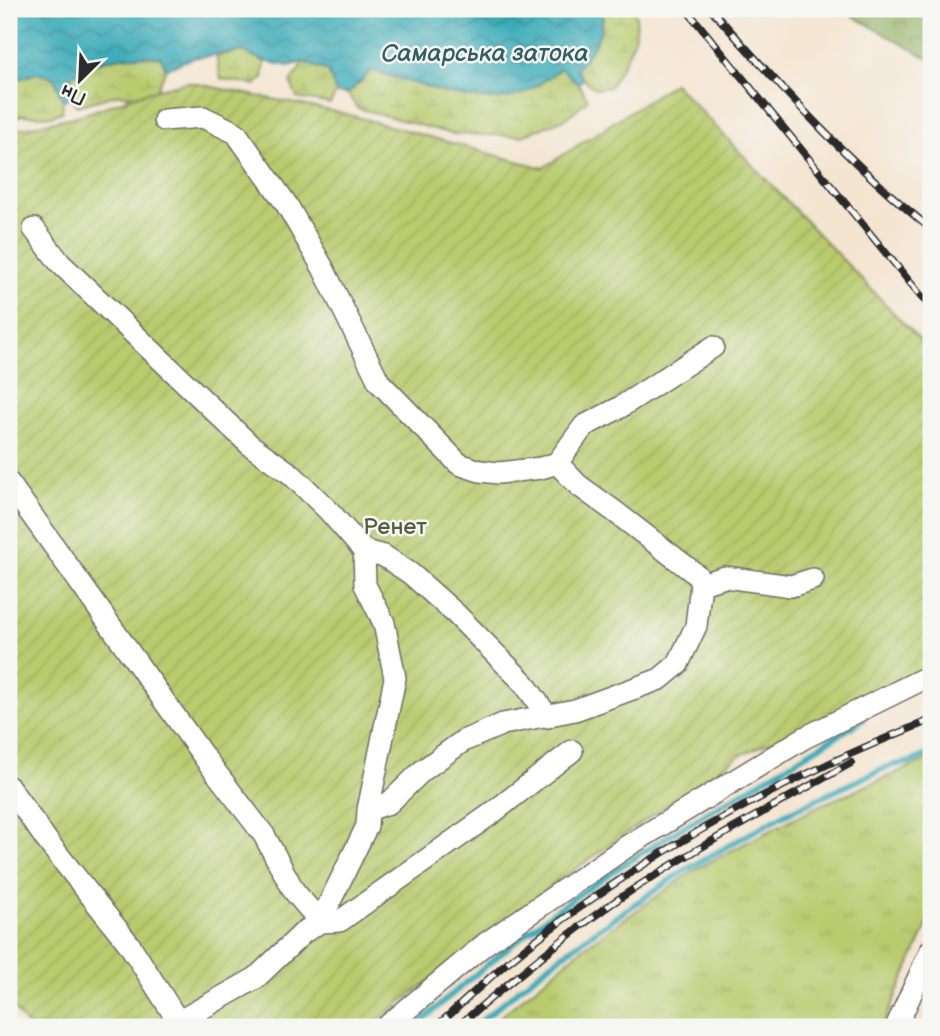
<svg xmlns="http://www.w3.org/2000/svg" width="940" height="1036" font-family="'Balsamiq Sans',sans-serif">
  <style>
    .grass { fill: url(#grass-tufts); stroke: #727b4c; stroke-width: 2 }
    .forest { fill: url(#forest-crowns); stroke: #5e6d46; stroke-width: 2 }
    .wetland { fill: url(#wetland-marsh); stroke: #727b4c; stroke-width: 2 }
    .garden { fill: url(#garden-furrows); stroke: #727b4c; stroke-width: 2 }
    .water { fill: url(#water-waves); stroke: #336b72; stroke-width: 2 }
    .lines { fill: none; stroke-linecap: round; stroke-linejoin: round }
    .stream { stroke: #3babb8; stroke-width: 6 }
    .minor-casing { stroke: #716c65; stroke-width: 24 }
    .minor { stroke: #fff; stroke-width: 21 }
    .rail-casing { stroke: #2b2b2b; stroke-width: 8 }
    .rail { stroke: #f6f6f2; stroke-width: 5; stroke-dasharray: 16; stroke-linecap: butt }
    .labels { text-anchor: middle; stroke-width: 5; stroke-linejoin: round; paint-order: stroke }
    .park-label { font-size: 23px; fill: #565b3f; stroke: #f6f6f2 }
    .water-label { font-size: 24px; font-style: italic; fill: #315e63; stroke: #f6f6f2 }
  </style>
  <defs>
    <pattern id="grass-tufts" width="24" height="20" patternUnits="userSpaceOnUse" patternTransform="scale(1.75)"><rect width="24" height="20" fill="#b9cb6e"/><path d="M3 7l-1-3M5 7V3M7 7l1-3M15 17l-1-3M17 17v-4M19 17l1-3" fill="none" stroke="#9fae5f"/></pattern>
    <pattern id="forest-crowns" width="20" height="18" patternUnits="userSpaceOnUse" patternTransform="scale(1.75)"><rect width="20" height="18" fill="#92af61"/><path d="M2 6a3 3 0 1 1 6 0M12 15a3 3 0 1 1 6 0" fill="none" stroke="#778f50"/></pattern>
    <pattern id="wetland-marsh" width="20" height="14" patternUnits="userSpaceOnUse" patternTransform="scale(1.75)"><rect width="20" height="14" fill="#b9cb6e"/><path d="M1 5h8M5 5V1M11 12h8M15 12V8" fill="none" stroke="#9fae5f"/></pattern>
    <pattern id="garden-furrows" width="10" height="10" patternUnits="userSpaceOnUse" patternTransform="scale(1.75)"><rect width="10" height="10" fill="#b9cb6e"/><path d="M-1 1l2-2M0 10L10 0M9 11l2-2" fill="none" stroke="#9fae5f"/></pattern>
    <pattern id="water-waves" width="16" height="10" patternUnits="userSpaceOnUse" patternTransform="scale(1.75)"><rect width="16" height="10" fill="#3babb8"/><path d="M0 5q4-4 8 0t8 0" fill="none" stroke="#328b96"/></pattern>
  </defs>
  <rect width="100%" height="100%" fill="#f6f6f2"/>
  <filter id="ink" filterUnits="userSpaceOnUse"><feTurbulence type="fractalNoise" baseFrequency=".0143" numOctaves="2"/><feDisplacementMap in="SourceGraphic" scale="14" xChannelSelector="R" yChannelSelector="G"/><feConvolveMatrix kernelMatrix="1 2 1 2 8 2 1 2 1" color-interpolation-filters="sRGB"/></filter>
  <filter id="wash" filterUnits="userSpaceOnUse"><feTurbulence type="fractalNoise" baseFrequency=".00686" numOctaves="4" result="noise"/><feDisplacementMap in="SourceGraphic" scale="28" xChannelSelector="R" yChannelSelector="G"/><feGaussianBlur stdDeviation="1.57" result="paint"/><feColorMatrix in="noise" values="0 0 0 0 0 0 0 0 0 0 0 0 0 0 0 0 0 1.4 0 .05"/><feComposite in="paint" operator="in"/></filter>
  <g filter="url(#wash)">
    <rect width="100%" height="100%" fill="#f4e5d1"/>
    <path class="grass" d="M931,758V917L882,1027H488L583,948L696,869L812,809Z"/>
    <path class="forest" d="M840,9H914L931,21V60Z"/>
    <path class="wetland" d="M602,9H634C644,35 622,65 610,87L596,89L583,79L576,69C591,51 606,33 602,9Z
      M243,51L265,61L263,78L255,85L221,79L216,56Z
      M132,54L161,57L166,69L156,91L141,98L119,94L77,106L70,98L71,76L85,66Z
      M303,62L328,71L336,93L330,104L297,98L291,83Z
      M561,68L578,84L588,99L567,118L522,136L452,134L357,108L348,94L371,70L434,89L480,98L539,85Z
      M37,73L54,78L63,100L62,112L51,116L20,115L9,127V82Z"/>
    <path class="garden" d="M188,82L346,114L543,168L674,83L931,352V675L740,755L561,879L369,1027H28L9,1002V131L82,115L150,91Z"/>
    <path class="water" d="M9,9H602C606,33 591,51 576,69L583,79L578,84L561,68C545,80 528,94 509,98C467,105 412,82 372,70L348,94L336,93L328,71L303,62L289,66L263,61L243,51L192,58L166,69L161,57C128,54 98,57 71,76L70,98L63,100L54,78L37,73L9,82Z"/>
    <g class="lines">
      <path class="stream" d="M415,1027C465,982 518,938 572,899C665,834 766,780 863,720
        M474,1027L536,975L594,932L682,872L781,816L889,766L911,762L931,753"/>
    </g>
  </g>
  <g filter="url(#ink)">
    <g class="lines">
      <defs>
        <path id="minor" d="M164,120L203,117L236,133L287,205L323,268L379,382L459,464L480,471L499,473L541,468L557,463L584,426L619,408L713,347
          M34,229L60,263L250,445L291,474L329,511L364,551L365,585L384,623L395,678L368,810L367,826L320,922L304,932L256,978L169,1027
          M9,483L204,757L264,835L294,891L320,922L340,921L491,814L572,751
          M364,551L384,556L411,574L456,614L524,683L548,717
          M701,584L725,577L791,586L813,579
          M9,787L48,842L129,944L178,1021
          M368,810L389,803L422,771L463,741L503,724L575,710L660,679L678,664L696,626L701,584L697,575L614,511L578,485L557,463
          M386,1027L485,944L629,845L804,738L923,679
          M896,1027L931,950"/>
      </defs>
      <use href="#minor" class="minor-casing"/>
      <use href="#minor" class="minor"/>
      <defs>
        <path id="rail" d="M686,9L931,308
          M711,9C780,87 850,164 931,229
          M436,1027C458,1007 480,986 503,966C631,861 778,780 931,720
          M457,1027C507,984 557,942 611,904C688,852 770,808 851,763"/>
      </defs>
      <use href="#rail" class="rail-casing"/>
      <use href="#rail" class="rail"/>
    </g>
  </g>
  <g class="labels">
    <g class="park-label">
      <text x="395" y="534">Ренет</text>
    </g>
    <g class="water-label">
      <text x="485" y="61">Самарська затока</text>
    </g>
  </g>
  <rect width="940" height="1036" fill="none" stroke="#f6f6f2" stroke-width="35"/>
  <g transform="translate(80 80) rotate(204)" stroke="#f6f6f2" stroke-width="5" paint-order="stroke">
  <path d="M0-5L12 26L0 18L-12 26Z" fill="#2b2b2b"/>
  <text y="-10" font-size="19" font-weight="bold" text-anchor="middle" fill="#2b2b2b">Пн</text>
  </g>
</svg>
